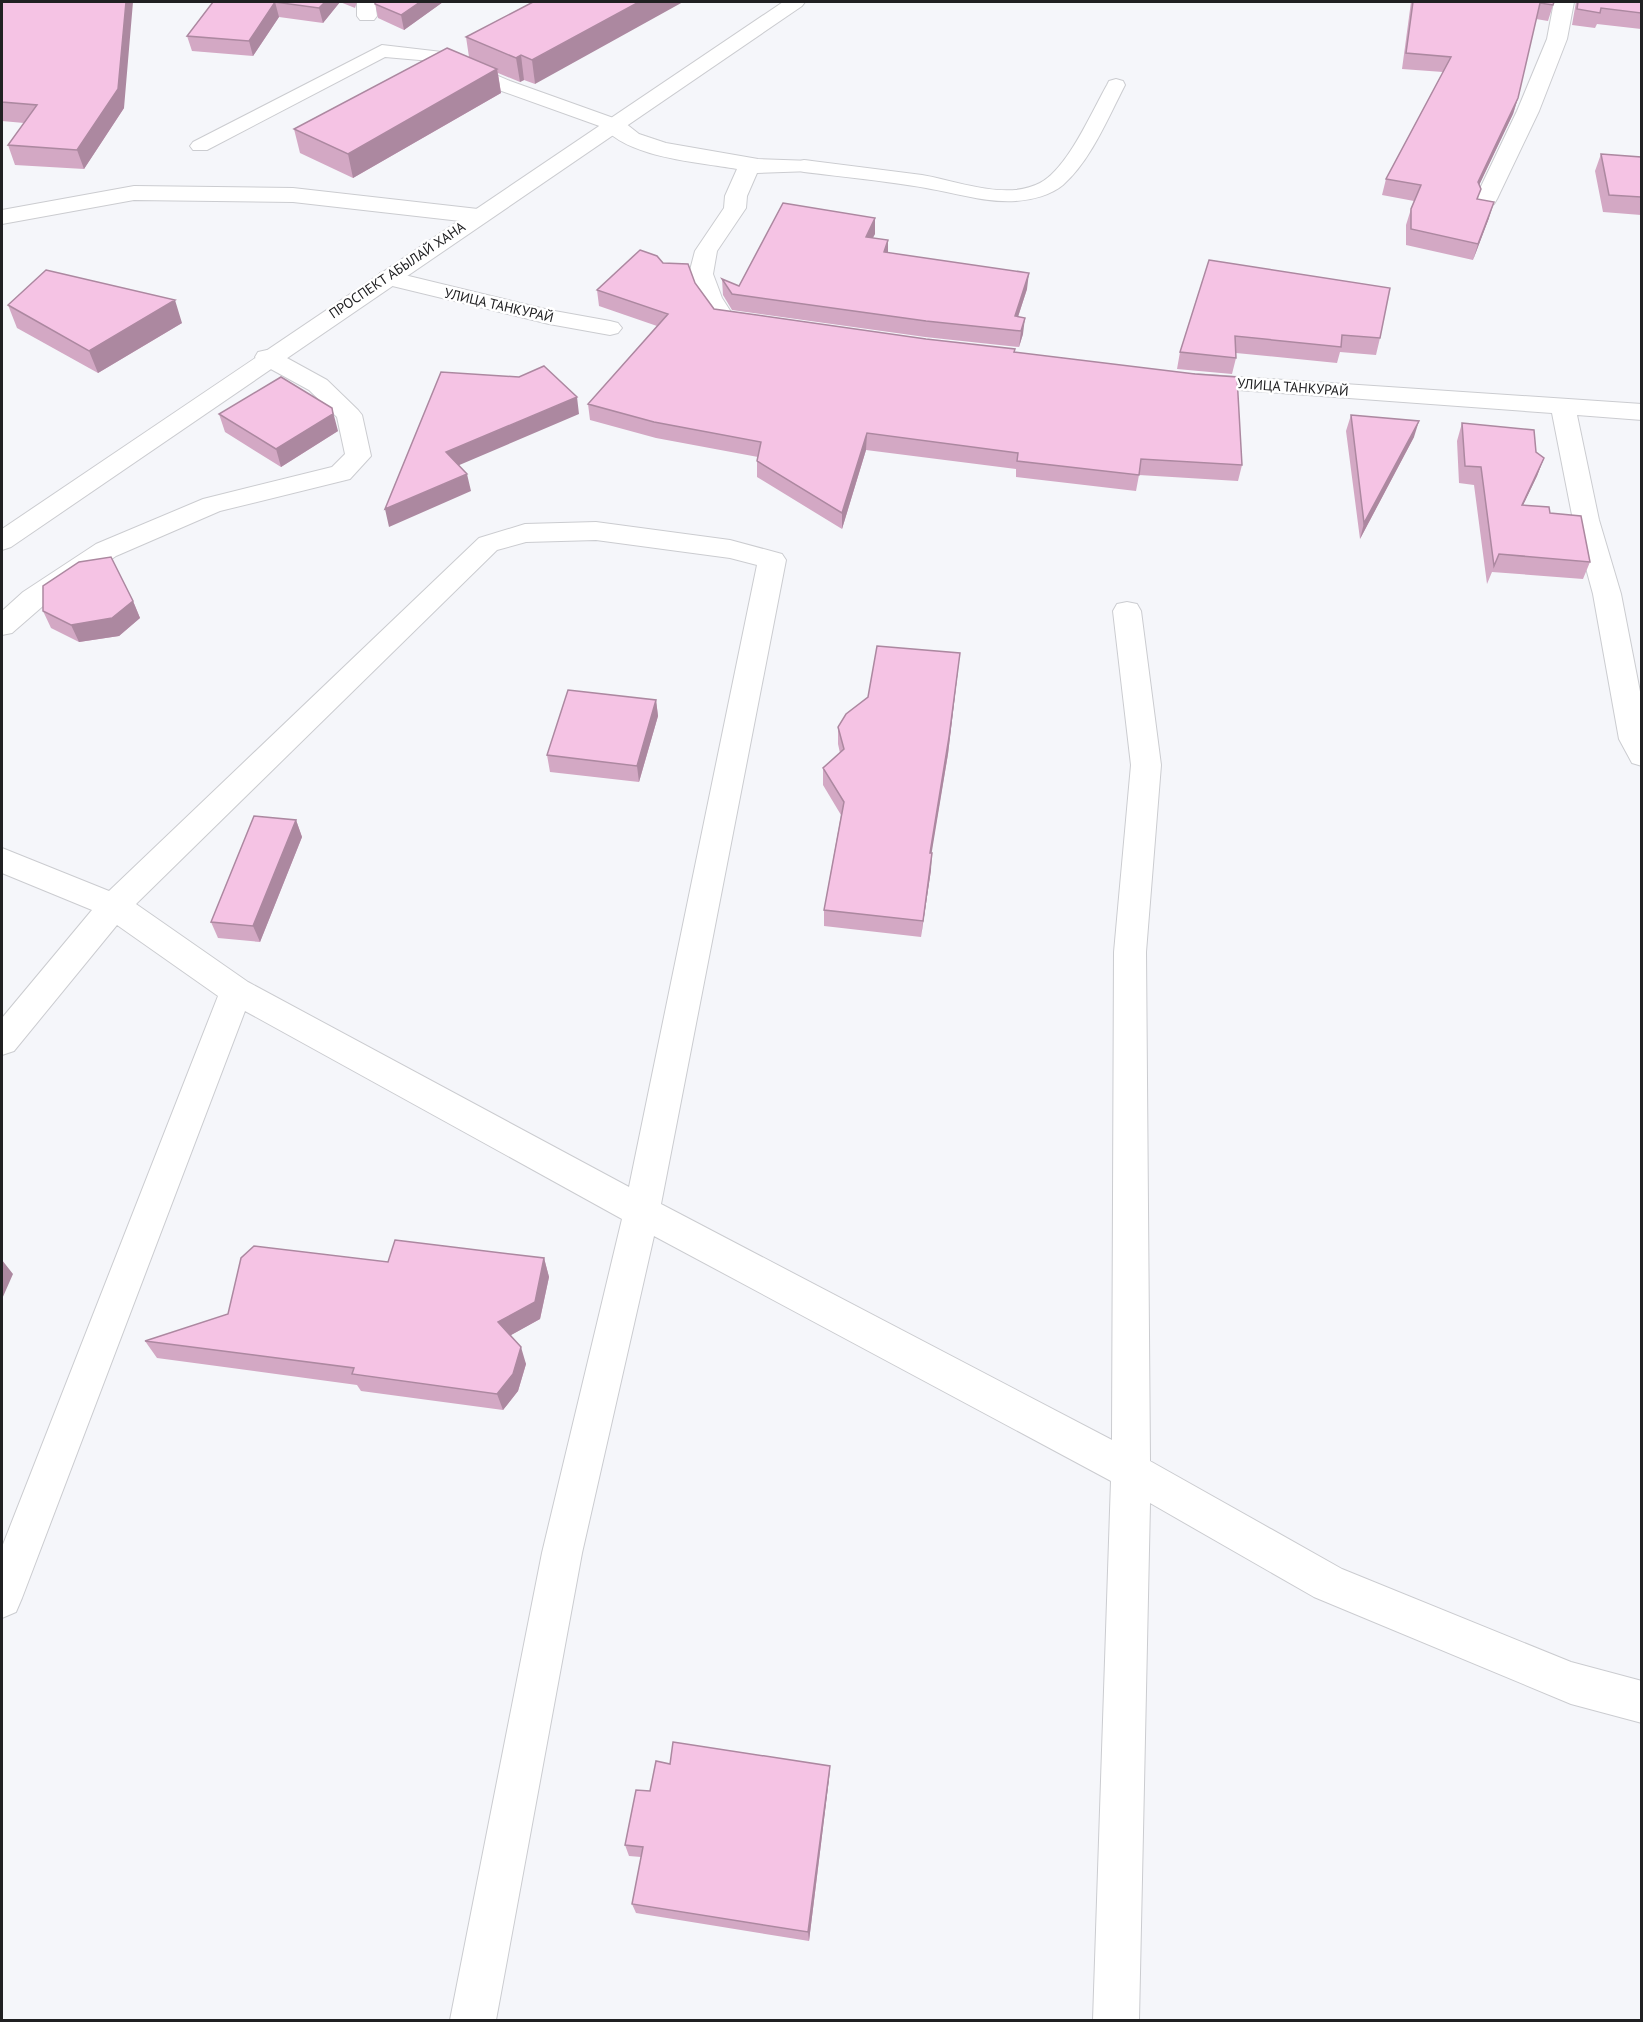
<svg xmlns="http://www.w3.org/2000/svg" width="1643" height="2022" font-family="'PT Sans',sans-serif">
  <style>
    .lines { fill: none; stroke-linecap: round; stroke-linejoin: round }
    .lane-casing { stroke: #cbccd0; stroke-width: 2 }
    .street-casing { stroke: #cbccd0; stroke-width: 2 }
    .secondary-casing { stroke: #cbccd0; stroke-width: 2 }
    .lane { fill: #fff; fill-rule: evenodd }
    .street { fill: #fff; fill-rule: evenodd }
    .secondary { fill: #fff; fill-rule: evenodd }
    .wall { fill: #d3a8c4 }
    .shaded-wall { fill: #ac88a0 }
    .building { fill: #f5c3e4; stroke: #ac88a0; stroke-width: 1.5 }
    .labels { text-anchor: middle; stroke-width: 5; stroke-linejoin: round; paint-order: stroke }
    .far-street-label { font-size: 14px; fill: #202022; stroke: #fff }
  </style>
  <rect width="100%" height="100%" fill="#f5f6fa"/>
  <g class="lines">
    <defs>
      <path id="lane" d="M382,45L442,52L510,81L619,120L622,124L619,128H605L496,89L431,61L385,57L207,150H193L190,146L193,142Z
        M1116,79L1123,81L1125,85C1108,118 1091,160 1063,185C1051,195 1032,200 1016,201C985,203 956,193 926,188C886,181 845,177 804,172L797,170L794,166L797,162L804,160C844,165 883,170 922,175C958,181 1006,201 1040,183C1068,168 1091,113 1107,85L1109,81Z"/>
      <path id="street" d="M357,2H375L377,16L374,20H360L357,16Z
        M1554,2H1574L1567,39L1539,111L1497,199L1494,204L1486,206L1478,204L1475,199L1517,111L1547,39Z
        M612,118L620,119L639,134L666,143L758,159L812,161L815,166L812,171L757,173L747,196L746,208L717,251L713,274L722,298L731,312L764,319L768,324L764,329L756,331L715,323L698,298L689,274L695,251L724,208L725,196L737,169C699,162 625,158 601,124L604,119Z
        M134,186L293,188L478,209L486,211L489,216L486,221L478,223L293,202L134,200L2,224V210Z
        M388,271L549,310L610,321L618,323L622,328L618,333L610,335L549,324L380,283L376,278L380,273Z
        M267,350L276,352L327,380L358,410L362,415L371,456L350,479L220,511L116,556L43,606L12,633L2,635V611L23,592L96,544L203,499L332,467L345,454L337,417L309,390L258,362L255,357L258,352Z
        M1194,374L1642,404V420L1577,415L1599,520L1621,594L1642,702V766L1632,763L1619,739L1593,594L1573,520L1552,413L1185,386L1182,381L1185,376Z
        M596,522L730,540L782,554L786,560L661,1204L1112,1440L1114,952L1131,765L1113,611L1117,604L1127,602L1137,604L1141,611L1161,765L1146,952L1150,1461L1342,1569L1571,1662L1642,1681V1723L1571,1704L1314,1597L1150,1503L1139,2020H1093L1111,1481L654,1236L582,1553L496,2020H450L542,1553L622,1219L245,1011L22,1598L16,1612L2,1618V1547L218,996L117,925L14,1051L2,1055V1018L92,910L2,873V848L109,891L479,538L525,524ZM596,540L730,558L757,565L629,1187L248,982L136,904L497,550L526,542Z"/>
      <path id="secondary" d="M783,2H805L802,6L11,547L2,550V529Z"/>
    </defs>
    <use href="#lane" class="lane-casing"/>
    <use href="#street" class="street-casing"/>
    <use href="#secondary" class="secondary-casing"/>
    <use href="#lane" class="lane"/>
    <use href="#street" class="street"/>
    <use href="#secondary" class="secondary"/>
  </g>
  <path class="wall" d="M2,2L124,108L84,169L15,165L8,145L24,123L2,121Z
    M213,2H340L323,23L279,17L253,56L192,51L187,36Z
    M340,2H357L355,8Z
    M375,2H443L404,30L378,18Z
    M533,2L535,84L524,80L520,82L498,73L501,93L353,178L300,153L294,129L469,57L466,37Z
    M1411,2H1554L1548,21L1536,19L1518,98L1513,114L1479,185L1478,199L1489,218L1473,260L1406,245V225L1411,209L1414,201L1382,195L1386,179L1443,72L1402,69Z
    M1576,2H1641V29L1597,24L1595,28L1572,25Z
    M1601,154L1641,157V215L1603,212L1595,171Z
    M875,234L872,238L888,240V253L1027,289L1018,317L1023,334L1019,347L925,337L732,310L723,295L722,279L739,286Z
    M1209,260L1380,338L1376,355L1340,352L1337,363L1236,353V358L1232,374L1177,369L1180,352Z
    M663,263L695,283L714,309L1015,352L1242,465L1238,481L1139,475L1136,491L1016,477V469L866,450L842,529L757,477V461L758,457L656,438L590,420L588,404L657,326L599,306L597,290Z
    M8,305L182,323L98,373L17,328Z
    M219,414L338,431L281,467L225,432Z
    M1351,415L1414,437L1360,539L1346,431Z
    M1462,423L1536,452L1544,458L1537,476L1523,505L1550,513L1590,562L1583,579L1492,572L1487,584L1474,485L1459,483L1457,441Z
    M133,601L140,618L119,636L79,642L51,628L43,611Z
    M958,670L948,754L931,853V870L921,937L824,926V910L841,815L823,785V768L840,753L838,744V727Z
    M656,700L658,716L639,782L550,772L547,755Z
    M296,820L302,837L260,942L218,938L211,922Z
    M544,1258L549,1277L540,1319L511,1335L526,1364L518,1391L503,1410L361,1391L357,1385L157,1358L145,1341L388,1262Z
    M670,1764L830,1766L829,1779L809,1941L636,1913L632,1904L641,1857L629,1856L625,1845L650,1791Z"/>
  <path class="shaded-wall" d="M126,2H133L124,108L84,169L77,150Z
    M275,2L279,17L253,56L249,41Z
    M325,2H340L323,23L319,8Z
    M420,2H443L404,30L401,15Z
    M639,2H683L535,84L532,60Z
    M521,55L524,80L520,82L516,58Z
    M497,69L501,93L353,178L348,154Z
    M1518,98L1513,114L1473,198L1478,182Z
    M1494,202L1489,218L1473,260L1478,244Z
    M875,218V234L865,253L866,237Z
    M888,240V256L884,252Z
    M1029,273L1027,289L1013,332L1015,316Z
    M175,300L182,323L98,373L89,351Z
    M1025,318L1023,334L1019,347L1021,331Z
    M577,397L579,414L450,469L446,452Z
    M332,408L338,431L281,467L276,449Z
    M1419,421L1414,437L1360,539L1364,523Z
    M867,433L866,450L842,529V513Z
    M1544,458L1537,476L1515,522L1522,505Z
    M467,474L471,491L389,527L385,509Z
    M133,601L140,618L119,636L79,642L71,625Z
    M960,653L948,754L929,869L930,853Z
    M656,700L658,716L639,782L637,766Z
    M296,820L302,837L260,942L253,926Z
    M932,853L931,870L921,937L923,921Z
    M544,1258L549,1277L540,1319L504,1339L498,1322Z
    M2,1260L13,1274L2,1299Z
    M521,1347L526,1364L518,1391L503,1410L497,1394Z
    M830,1766L829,1779L809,1941L808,1932Z"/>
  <path class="building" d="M2,2H126L118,89L77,150L8,145L37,105L2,102Z
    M213,2H325L319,8L275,2L249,41L187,36Z
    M375,2H420L401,15L375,4Z
    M533,2H639L532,60L521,55L516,58L466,37Z
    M1413,2H1554L1553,5L1540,3L1518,98L1478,182L1481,189L1477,199L1494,202L1478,244L1411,229V209L1421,185L1386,179L1451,57L1406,53Z
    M1578,2H1641V13L1601,8L1600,13L1577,9Z
    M447,48L497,69L348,154L294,129Z
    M1601,154L1641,157V197L1609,195Z
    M783,203L875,218L866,237L888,240L884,252L1029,273L1015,316L1025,318L1021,331L926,321L732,294L722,279L739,286Z
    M640,250L657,256L663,263L688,264L695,283L714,309L926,339L1015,349L1014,352L1195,374L1237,377L1242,465L1141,459L1139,475L1017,461L1018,453L867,433L842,513L757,461L761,442L654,422L588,404L668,314L597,290Z
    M1209,260L1390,288L1380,338L1342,335L1341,347L1235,336L1236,358L1180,352Z
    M46,270L175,300L89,351L8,305Z
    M544,366L577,397L446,452L467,474L385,509L441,372L519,377Z
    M281,377L332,408L333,414L276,449L219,414Z
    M1351,415L1419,421L1364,523Z
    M1462,423L1534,430L1536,452L1544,458L1522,505L1549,507L1550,513L1581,516L1590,562L1499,554L1494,566L1481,467L1465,466Z
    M111,557L133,601L112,618L71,625L43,611V586L79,562Z
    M877,646L960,653L949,737L930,853H932L923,921L824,910L844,802L823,768L844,749L838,727L846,714L868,697Z
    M568,690L656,700L637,766L547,755Z
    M254,816L296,820L253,926L211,922Z
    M395,1240L544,1258L535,1302L498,1322L521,1347L513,1374L497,1394L352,1374L354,1368L145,1341L228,1314L241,1258L254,1246L388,1262Z
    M673,1742L830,1766L808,1932L632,1904L643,1847L625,1845L636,1790L650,1791L656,1761L670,1764Z"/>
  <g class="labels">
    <g class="far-street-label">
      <text transform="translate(397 270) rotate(-34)" y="5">ПРОСПЕКТ АБЫЛАЙ ХАНА</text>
      <text transform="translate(499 305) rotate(13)" y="5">УЛИЦА ТАНКУРАЙ</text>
      <text transform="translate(1293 387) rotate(4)" y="5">УЛИЦА ТАНКУРАЙ</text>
    </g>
  </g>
  <rect width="1643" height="2022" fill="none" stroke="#202022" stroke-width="6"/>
</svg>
